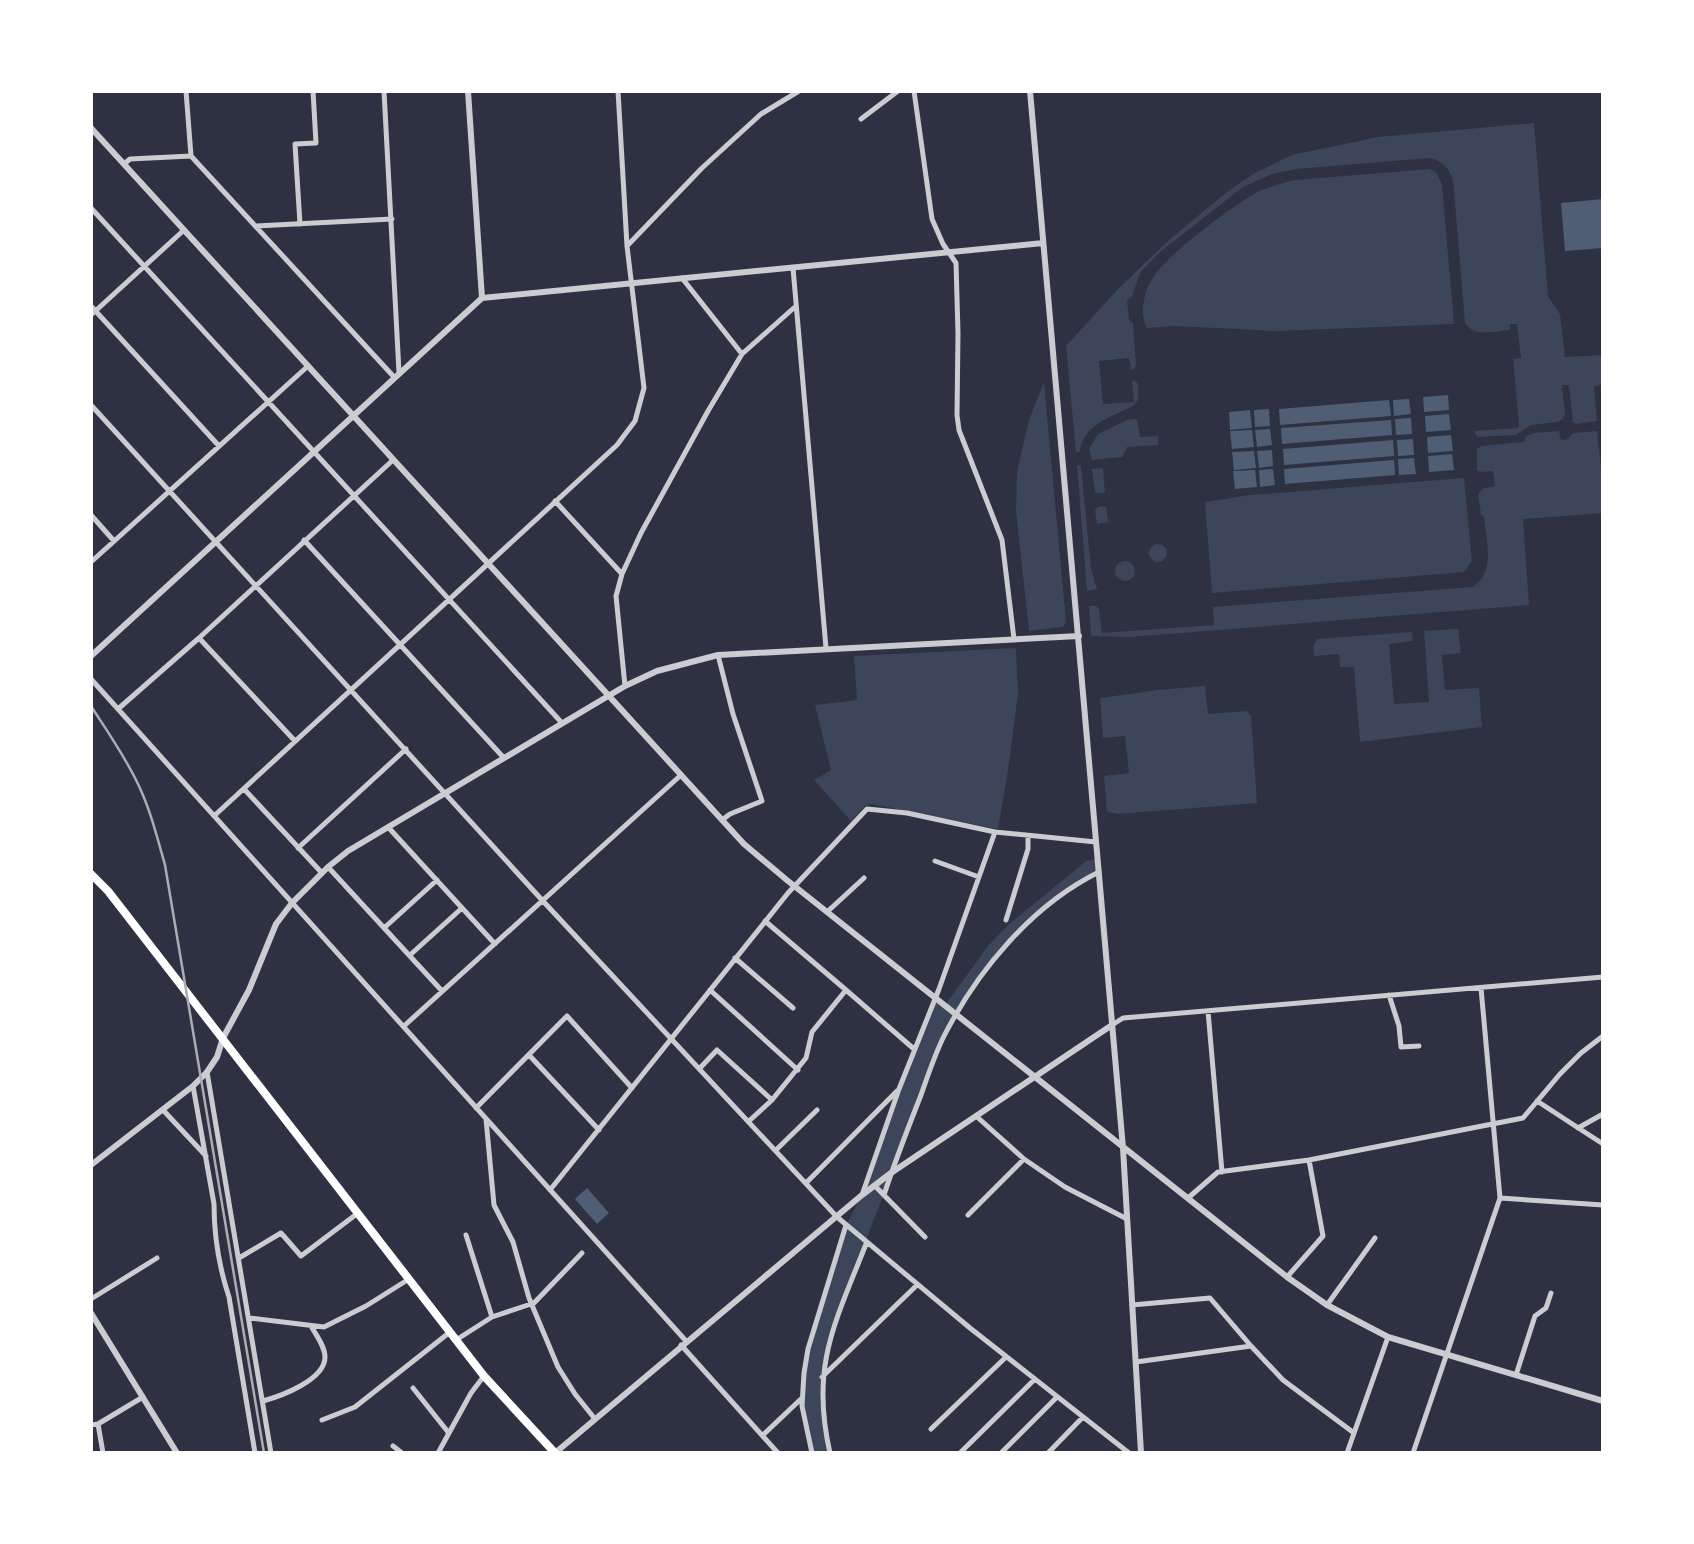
<svg xmlns="http://www.w3.org/2000/svg" width="1694" height="1544" font-family="'Noto Sans',sans-serif">
  <style>
    .green { fill: #3c4559 }
    .water { fill: #4f5d75 }
    .lines { fill: none; stroke-linecap: round; stroke-linejoin: round }
    .minor { stroke: #caccd0; stroke-width: 5 }
    .tertiary { stroke: #caccd0; stroke-width: 6 }
    .primary { stroke: #fff; stroke-width: 8 }
    .rail { stroke: #abadb3; stroke-width: 2.5 }
  </style>
  <rect width="100%" height="100%" fill="#2d3142"/>
  <path class="green" d="M1534,123L1548,296L1560,314L1565,357L1603,355V402L1601,385L1594,386L1597,421L1576,424L1573,422L1569,385H1562L1565,413L1563,419L1557,422L1531,425L1516,435L1477,437L1474,431L1518,428L1519,426L1513,359L1521,358L1517,324H1510V330C1495,331 1474,338 1465,323L1453,180C1448,167 1443,161 1429,158L1296,169L1272,174L1243,187L1160,252L1140,273L1132,297L1127,300L1129,320L1133,323L1136,365L1134,369L1131,370L1129,358L1099,361L1103,404L1134,402L1132,381L1134,380L1138,384V400L1133,406C1111,417 1084,424 1080,451L1076,453L1066,346L1119,288L1169,240L1227,192L1253,174L1292,155L1378,137Z
    M1429,169L1436,172L1442,184L1454,324L1276,331L1174,326L1147,328C1138,312 1145,286 1157,272C1174,250 1225,212 1249,197C1263,188 1279,184 1295,180Z
    M1044,382L1066,622L1063,627L1029,631L1016,511L1017,471L1029,420Z
    M1127,420L1137,419L1140,437L1158,436V445L1127,447L1122,457L1092,460L1089,449L1098,434Z
    M1559,431L1561,440L1568,439L1573,433L1597,431L1601,468H1603V513L1523,519L1529,605L1131,637L1091,636L1089,606H1096L1099,609L1102,633L1214,625L1213,607L1473,587C1496,572 1486,540 1484,516L1481,515L1478,494L1484,488L1495,486L1493,471L1480,472L1477,470V449L1481,446L1524,442L1526,436L1533,433Z
    M1077,465L1081,466L1091,569L1097,589L1087,591Z
    M1103,468L1105,493H1095L1092,469Z
    M1464,478L1472,561L1464,572L1212,593L1205,502L1250,495Z
    M1106,506L1108,522L1097,524L1095,510L1098,507Z
    M1149 553a9 9 0 1 1 18 0a9 9 0 1 1-18 0Z
    M1115 571a10 10 0 1 1 20 0a10 10 0 1 1-20 0Z
    M1458,629L1461,653L1442,655L1445,690L1479,688L1482,727L1360,742L1354,667H1340L1339,654L1314,656L1313,647L1317,639L1412,632L1413,641L1389,644L1394,704L1429,702L1424,631Z
    M1016,648L1018,693L1008,771L998,829L872,804L866,805L851,821L814,780L831,770L815,705L857,700L854,656Z
    M1205,686L1208,714L1247,711L1251,716L1257,803L1118,814L1107,812L1104,776L1129,773L1125,736L1103,738L1100,698L1158,690Z
    M1098,859L1099,872L1084,880L1028,924L976,985L943,1039L829,1337L822,1377L830,1453H812L802,1406L804,1373L846,1225L862,1195L935,998L945,1005L988,946L1008,925L1086,861Z"/>
  <path class="water" d="M1603,199V248L1565,251L1561,203Z
    M1448,395L1449,410L1424,412L1423,397Z
    M1409,399L1411,414L1394,416L1393,400Z
    M1389,400L1391,416L1280,425L1279,409Z
    M1269,409L1270,426L1255,427L1254,410Z
    M1250,410L1252,428L1230,430L1229,412Z
    M1449,414L1451,430L1426,432L1425,416Z
    M1411,418L1412,434L1396,435L1395,419Z
    M1391,420L1392,435L1282,444L1281,428Z
    M1270,429L1272,445L1257,447L1255,430Z
    M1252,430L1254,447L1232,449L1230,431Z
    M1451,435L1453,451L1428,453L1427,437Z
    M1413,439L1414,455L1398,456L1397,440Z
    M1393,440L1394,456L1284,465L1283,449Z
    M1272,450L1273,466L1259,468L1257,451Z
    M1254,451L1256,468L1234,470L1232,452Z
    M1452,454L1454,470L1429,472L1428,456Z
    M1414,458L1416,474L1399,475L1398,459Z
    M1394,460L1395,475L1285,484L1284,469Z
    M1273,469L1275,485L1260,487L1259,470Z
    M1255,470L1257,487L1235,489L1233,471Z
    M587,1188L609,1213L597,1224L575,1199Z"/>
  <g class="lines">
    <path class="minor" d="M186,91L191,156L394,377
      M384,91L399,372
      M914,91L932,219L943,244L956,263L958,333L957,415L959,430L1002,540L1014,639
      M861,119L898,91
      M124,164L130,159L191,156
      M91,208L562,723
      M300,224L295,144L316,143L313,91
      M256,226L392,219
      M627,246L702,168L761,114L799,91
      M793,268L826,648
      M682,278L742,354
      M91,306L219,446
      M91,315L184,230
      M91,405L542,900L837,1217L970,1328L1129,1453
      M555,501L622,574
      M91,515L114,541
      M304,540L504,758
      M91,562L308,366
      M199,638L295,741
      M718,655L733,714L762,801L730,814L722,820
      M91,679L686,1341
      M625,686L616,596L622,574L641,533L708,411L742,354L796,306
      M118,709L199,638L393,460
      M244,789L322,873
      M214,816L617,445L635,421L644,388L627,246L618,91
      M388,827L495,944
      M298,848L406,749
      M935,861L979,877
      M328,867L442,991
      M827,912L864,878
      M1006,920L1028,849V836
      M765,921L846,990
      M384,928L437,880
      M410,955L462,908
      M735,958L793,1008
      M710,990L798,1070
      M1389,995L1399,1026L1401,1047L1419,1046
      M1208,1011L1222,1172
      M1112,1025L1123,1018L1603,977
      M404,1026L681,775
      M529,1055L599,1130
      M700,1068L717,1050L772,1100
      M207,1072L271,1453
      M193,1086L214,1204C214,1235 219,1267 229,1297L255,1453
      M1537,1101L1603,1144
      M476,1108L567,1016L632,1088
      M163,1110L206,1156
      M976,1116L1024,1159L1065,1187L1127,1219
      M486,1119L494,1205L513,1242L529,1298L558,1367L575,1394L595,1419
      M749,1121L772,1100L806,1058L812,1032L846,990L914,1049
      M1578,1128L1603,1114
      M776,1150L817,1110
      M806,1183L897,1091
      M875,1186L925,1237
      M550,1190L788,893L867,809L907,813L995,832L1096,842
      M862,1195L899,1089L939,989L995,832
      M884,1195C895,1161 908,1128 921,1095C928,1075 935,1054 944,1036C978,970 1032,905 1099,872
      M1188,1198L1218,1172L1309,1160L1523,1118L1560,1074L1581,1053L1603,1036
      M1500,1198L1603,1205
      M968,1215L1024,1159
      M466,1235L492,1317
      M239,1258L281,1233L301,1256L358,1213
      M1287,1277L1323,1236L1309,1160
      M91,1299L157,1258
      M1132,1305L1210,1298L1251,1346
      M1327,1305L1375,1238
      M249,1318L324,1327L366,1306L409,1279
      M456,1340L492,1317L534,1303L582,1253
      M681,1345L778,1453
      M1136,1362L1251,1346L1283,1380L1354,1433
      M1516,1375L1535,1316L1546,1308L1551,1293
      M822,1377L917,1285
      M413,1388L448,1432
      M263,1401C281,1396 325,1380 325,1357C325,1346 316,1335 311,1326
      M322,1420L355,1407L450,1332
      M98,1424L103,1453
      M91,1425L98,1424L143,1397
      M931,1429L1006,1357
      M763,1435L802,1398
      M393,1446L402,1453
      M438,1453L471,1393L484,1376
      M812,1453L802,1406L804,1373L808,1349L846,1225
      M830,1453C810,1366 835,1323 866,1244
      M960,1453L1035,1379
      M1001,1453L1057,1397
      M1048,1453L1083,1417
      M1347,1453L1388,1337
      M1413,1453L1500,1198L1481,988"/>
    <path class="tertiary" d="M468,91L482,298
      M1030,91L1123,1148L1141,1453
      M91,128L744,844L788,881L1287,1277L1327,1305L1388,1337L1603,1401
      M91,656L482,298L1043,243
      M91,1165L193,1086L207,1072L217,1057L223,1038L249,990L276,924L292,903L328,867L348,851L625,686L657,671L718,655L1079,636
      M91,1313L177,1453
      M555,1453L862,1195L891,1173L1112,1025"/>
    <path class="primary" d="M91,874L108,891L484,1376L555,1453"/>
    <path class="rail" d="M91,706C107,731 124,755 137,782C150,808 157,837 165,865L264,1453"/>
  </g>
  <rect width="1694" height="1544" fill="none" stroke="#ffffff" stroke-width="186"/>
</svg>
